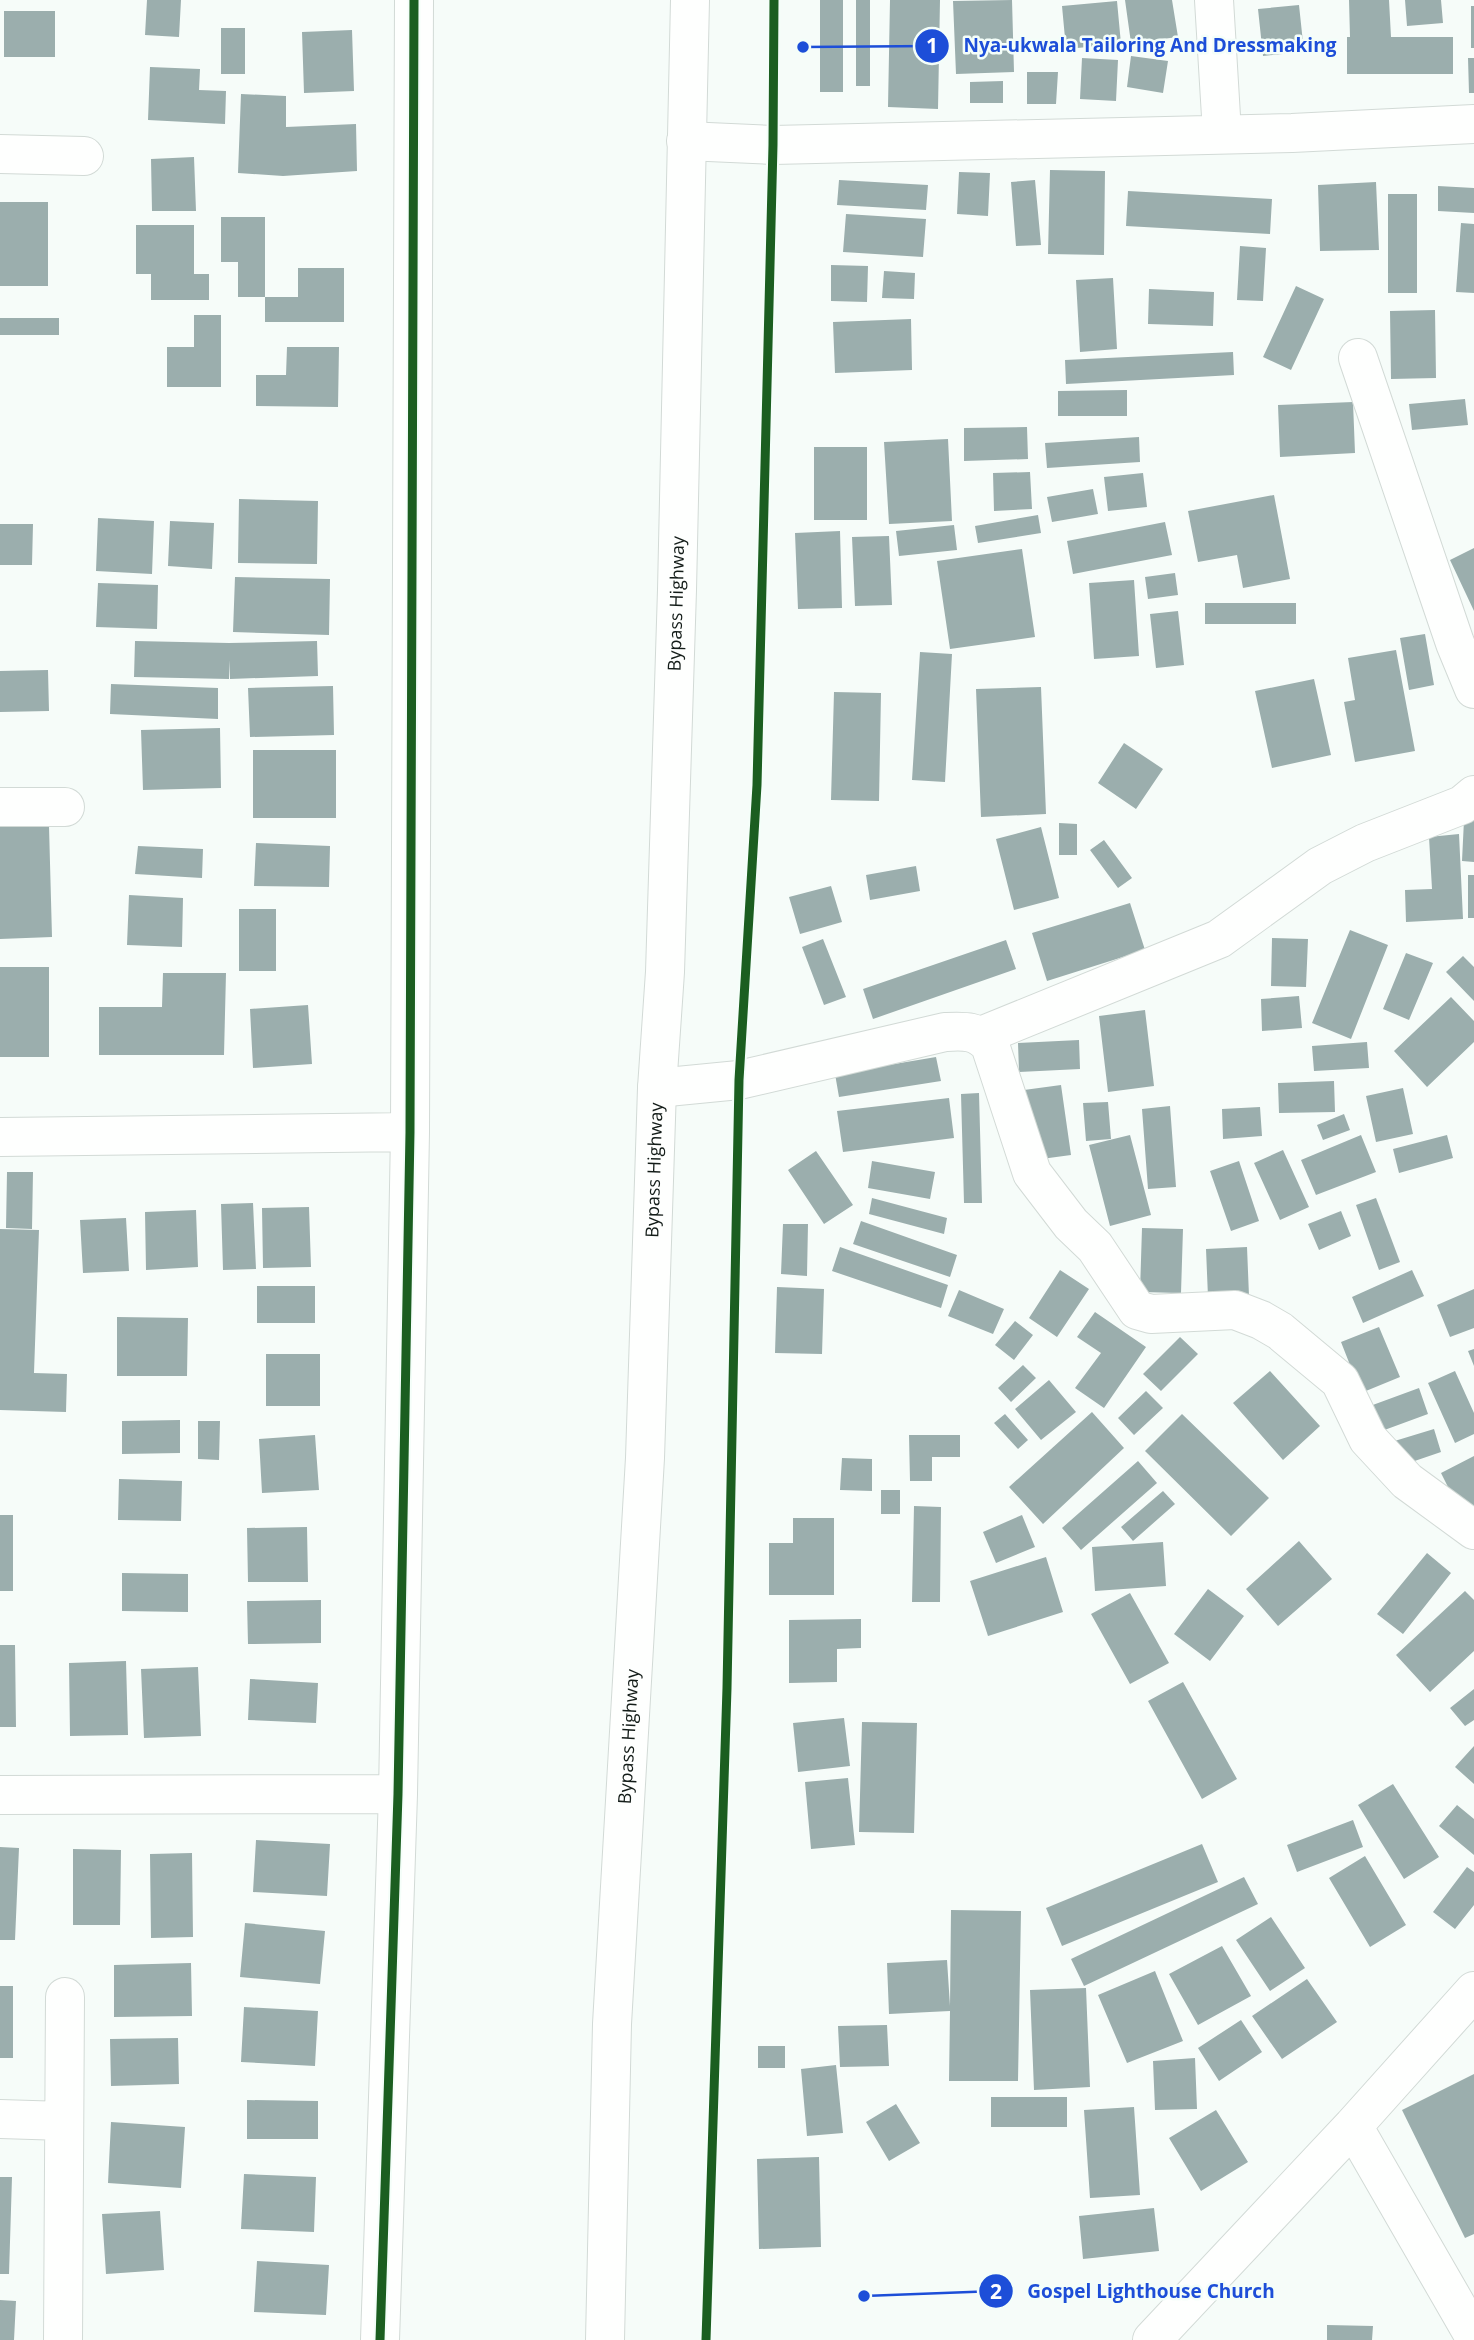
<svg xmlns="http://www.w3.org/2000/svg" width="1474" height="2340" font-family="'Open Sans',sans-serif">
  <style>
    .building { fill: #9baead }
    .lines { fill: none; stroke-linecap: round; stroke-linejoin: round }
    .street-casing { stroke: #d2dad6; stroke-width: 40 }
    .primary-casing { stroke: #d2dad6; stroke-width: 40 }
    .street { stroke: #fefffe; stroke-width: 38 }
    .primary { stroke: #fefffe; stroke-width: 38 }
    .cycleway-casing { stroke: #f4fef9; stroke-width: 13 }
    .cycleway { stroke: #1b5e20; stroke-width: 9 }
    .labels { text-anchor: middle; stroke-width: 5; stroke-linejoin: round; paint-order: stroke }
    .street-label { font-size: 18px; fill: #131c18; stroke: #f4fef9 }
    .leader { fill: none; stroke: #1d4ed8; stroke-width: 2.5 }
    .callout-dot { fill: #1d4ed8; stroke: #f4fef9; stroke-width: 2.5 }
    .mark-label { font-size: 21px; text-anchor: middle; font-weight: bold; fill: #fff }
    .callout-label { font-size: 19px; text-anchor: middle; font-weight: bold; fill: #1d4ed8; stroke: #f4fef9; stroke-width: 5; stroke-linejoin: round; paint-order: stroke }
  </style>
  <rect width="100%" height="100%" fill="#f6fcf9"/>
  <path class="building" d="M147,0H181L179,37L145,35Z
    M820,0H843V92H820Z
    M856,0H870V86H856Z
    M890,0H940L938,109L888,107Z
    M1012,0L1014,72L956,74L953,1Z
    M1125,0H1172L1178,37L1131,43Z
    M1349,0H1389L1391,37H1453V74H1347V37H1350Z
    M1405,0H1441L1443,23L1407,26Z
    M1117,1L1121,44L1066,49L1062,6Z
    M1299,5L1304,52L1263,56L1258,9Z
    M1471,6H1474V48H1471Z
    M4,11H55V57H4Z
    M221,28H245V74H221Z
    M352,30L354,91L304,93L302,32Z
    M1131,56L1168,61L1163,93L1127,87Z
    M1082,58L1118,60L1116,101L1080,99Z
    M1468,58H1474V93H1469Z
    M150,67L200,69L199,90L226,91L225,124L148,120Z
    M1027,72H1058L1056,104H1027Z
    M1003,81V103H970V82Z
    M241,94L286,96V127L356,124L357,171L283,176L238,173Z
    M194,157L196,211H152L151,159Z
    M1050,170L1105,171L1104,255L1048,254Z
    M959,172L990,173L988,216L957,214Z
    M839,180L928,185L926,210L837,205Z
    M1035,180L1041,245L1016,246L1011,182Z
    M1376,182L1379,250L1320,251L1318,185Z
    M1438,186L1474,188V213L1438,211Z
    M1128,191L1272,199L1270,234L1126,226Z
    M1388,194H1417V293H1388Z
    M0,202H48V286H0Z
    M846,214L926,219L923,257L843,252Z
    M221,217H265V297H238V262H221Z
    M1461,223L1474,224V293L1456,292Z
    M136,225H194V274H209V300H151V274H136Z
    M1240,246L1266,248L1263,301L1237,300Z
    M831,265L868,266L867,302L831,301Z
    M298,268H344V322H265V297H298Z
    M884,271L915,273L914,299L882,298Z
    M1113,278L1117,349L1080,352L1076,280Z
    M1296,286L1324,299L1291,370L1263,357Z
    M1149,289L1214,292L1213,326L1148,324Z
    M1435,310L1436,378L1391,379L1390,311Z
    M194,315H221V387H167V347H194Z
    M0,318H59V335H0Z
    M911,319L912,370L835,373L833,322Z
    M287,347H339L338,407L256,406V375H286Z
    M1233,352L1234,375L1066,384L1065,360Z
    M1127,390V416H1058V391Z
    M1465,399L1468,425L1412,430L1409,404Z
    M1353,402L1355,453L1280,457L1278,405Z
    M1027,427L1028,459L964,461V428Z
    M1139,437L1140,462L1047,468L1045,443Z
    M948,439L952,521L889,524L884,442Z
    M814,447H867V520H814Z
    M1030,472L1032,509L994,511L993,473Z
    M1143,473L1147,507L1108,511L1104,477Z
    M1093,489L1098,514L1052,522L1047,497Z
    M1274,495L1290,579L1243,588L1237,555L1198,562L1188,511Z
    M239,499L318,501L317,564L238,563Z
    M1038,515L1041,533L978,543L975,526Z
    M98,518L154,521L152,574L96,571Z
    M170,521L214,523L212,569L168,566Z
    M1165,522L1172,555L1073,574L1067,541Z
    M0,524H33L32,565H0Z
    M954,525L957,550L899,556L896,531Z
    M840,531L842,608L798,609L795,533Z
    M889,536L892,605L855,606L852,537Z
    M1474,548V611L1450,560Z
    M1022,549L1035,637L950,649L937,561Z
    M1175,573L1178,595L1148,599L1145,577Z
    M235,577L330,579L329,635L233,632Z
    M1134,580L1139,656L1094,659L1089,583Z
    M98,583L158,585L157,629L96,627Z
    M1205,603H1296V624H1205Z
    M1178,611L1184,665L1156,668L1150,614Z
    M1425,634L1434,685L1409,690L1400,638Z
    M135,641L229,643L317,641L318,676L230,679L229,660V679L134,677Z
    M1396,650L1415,751L1355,762L1344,702L1355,700L1348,658Z
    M920,652L952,654L945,782L912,780Z
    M48,670L49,711L0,712V671Z
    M1314,679L1331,755L1272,768L1255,691Z
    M111,684L218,688V719L110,714Z
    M333,686L334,735L250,737L248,688Z
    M1041,687L1046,814L981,817L976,689Z
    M834,692L881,693L879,801L831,800Z
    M220,728L221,788L143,790L141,730Z
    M1124,743L1163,769L1136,809L1098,783Z
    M253,750H336V818H253Z
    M1464,820H1474V862L1462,861Z
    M1059,823L1077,824V855H1059Z
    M49,826L52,937L0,939V827Z
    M1041,827L1059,898L1014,910L996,839Z
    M1459,834L1463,919L1406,922L1405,890L1432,889L1429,837Z
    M1104,840L1132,878L1118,888L1090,850Z
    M256,843L330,846L329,887L254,886Z
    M138,846L203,849L202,878L135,874Z
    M916,866L920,891L870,900L866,875Z
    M1468,875H1474V918H1468Z
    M831,886L842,922L800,934L789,897Z
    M129,895L183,898L182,947L127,945Z
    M1130,903L1145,950L1047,981L1032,933Z
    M239,909H276V971H239Z
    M1350,930L1388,945L1351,1039L1312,1023Z
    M1272,938L1308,939L1306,987L1271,986Z
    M823,939L846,997L824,1005L802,947Z
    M1006,940L1016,969L873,1019L863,989Z
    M1406,953L1433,963L1409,1020L1383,1009Z
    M1463,956L1474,967V1001L1446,972Z
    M0,967H49V1057H0Z
    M163,973H226L224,1055H99V1007H162Z
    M1299,996L1302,1028L1262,1031L1261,999Z
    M1451,997L1474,1021V1042L1427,1087L1394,1051Z
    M308,1005L312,1064L253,1068L250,1009Z
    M1145,1010L1154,1086L1108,1092L1099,1016Z
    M1079,1040L1080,1069L1019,1072L1018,1043Z
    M1367,1042L1369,1068L1314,1071L1312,1046Z
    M936,1057L941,1081L839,1097L835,1074Z
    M1334,1081L1335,1112L1279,1113L1278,1083Z
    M1061,1085L1071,1155L1034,1160L1024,1090Z
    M1403,1088L1413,1134L1376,1142L1366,1096Z
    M979,1093L982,1203H964L961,1094Z
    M949,1098L954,1138L843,1152L837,1111Z
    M1108,1102L1111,1139L1086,1141L1083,1103Z
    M1170,1106L1176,1187L1148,1189L1142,1109Z
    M1260,1107L1262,1136L1223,1139L1222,1109Z
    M1344,1114L1350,1130L1323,1140L1317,1125Z
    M1130,1135L1151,1215L1110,1226L1089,1145Z
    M1361,1135L1376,1172L1316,1195L1301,1160Z
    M1447,1135L1453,1158L1399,1173L1393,1149Z
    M1283,1150L1309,1207L1280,1220L1254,1163Z
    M816,1151L853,1205L824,1224L788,1170Z
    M872,1161L935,1172L930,1199L868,1188Z
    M1239,1161L1259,1221L1231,1231L1210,1171Z
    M7,1172H33L32,1229L6,1228Z
    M872,1198L947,1218L944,1234L869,1214Z
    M1376,1198L1400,1262L1379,1270L1356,1205Z
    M253,1203L256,1269L223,1270L221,1204Z
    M309,1207L311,1267L263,1268L262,1208Z
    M196,1210L198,1267L146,1270L145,1212Z
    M1341,1211L1351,1236L1319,1250L1308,1224Z
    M126,1218L129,1271L83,1273L80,1220Z
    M861,1221L957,1255L950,1277L853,1244Z
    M783,1224H808L807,1276L781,1274Z
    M1142,1228L1183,1229L1181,1293L1140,1292Z
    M0,1229L39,1230L34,1373L67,1374L66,1412L0,1410Z
    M840,1247L948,1285L941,1308L832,1271Z
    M1247,1247L1249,1296L1208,1297L1206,1249Z
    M1060,1270L1089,1289L1057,1337L1029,1318Z
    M1412,1270L1424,1296L1363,1323L1352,1297Z
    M257,1286H315V1323H257Z
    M777,1287L824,1289L822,1354L775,1353Z
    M1474,1289V1328L1450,1337L1437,1305Z
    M959,1290L1004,1309L993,1334L948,1316Z
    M1095,1312L1146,1347L1104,1408L1075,1388L1101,1353L1077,1337Z
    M117,1317L188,1318L187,1376H117Z
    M1015,1321L1033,1335L1014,1360L995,1345Z
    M1379,1327L1400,1377L1361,1393L1341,1342Z
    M1180,1337L1198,1354L1161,1391L1143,1374Z
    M1474,1349V1366L1468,1351Z
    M266,1354H320V1406H266Z
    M1023,1365L1036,1378L1011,1402L998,1388Z
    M1270,1371L1320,1426L1283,1460L1233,1403Z
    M1455,1371L1474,1413V1434L1455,1443L1428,1383Z
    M1049,1380L1076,1412L1041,1440L1015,1409Z
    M1419,1388L1428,1414L1379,1432L1370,1406Z
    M1146,1391L1163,1408L1134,1435L1118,1418Z
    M1092,1412L1124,1448L1043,1524L1009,1487Z
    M1005,1414L1028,1440L1018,1449L994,1423Z
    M1182,1414L1269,1498L1231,1536L1145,1451Z
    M180,1420V1453L122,1454V1421Z
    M198,1421H220L219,1460L198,1459Z
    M1434,1429L1441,1452L1397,1467L1388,1443Z
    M315,1435L319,1490L262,1493L259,1439Z
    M909,1435H960V1457H932V1481H910Z
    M1474,1456V1516L1465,1521L1441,1473Z
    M842,1458L872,1459V1491L840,1490Z
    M1138,1461L1157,1483L1081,1550L1062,1528Z
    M119,1479L182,1481L181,1521L118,1520Z
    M881,1490H900V1514H881Z
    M1163,1491L1175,1504L1133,1541L1121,1527Z
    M914,1506L941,1507L940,1602H912Z
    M0,1515H13V1591H0Z
    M1022,1515L1035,1547L996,1563L983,1532Z
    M793,1518H834V1595H769V1543H793Z
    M307,1527L308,1582H248L247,1528Z
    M1299,1541L1332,1579L1278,1626L1246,1589Z
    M1163,1542L1166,1586L1095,1591L1092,1547Z
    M1427,1553L1451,1573L1403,1634L1377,1614Z
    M1046,1557L1063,1612L988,1636L970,1581Z
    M122,1573L188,1574V1612L122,1611Z
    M1208,1589L1244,1616L1210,1661L1174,1634Z
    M1465,1591L1474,1600V1651L1430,1692L1396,1655Z
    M1130,1593L1169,1663L1130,1684L1091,1614Z
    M321,1600V1643L248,1644L247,1601Z
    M861,1619V1648L837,1649V1682L789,1683V1620Z
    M0,1645H15L16,1727H0Z
    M126,1661L128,1735L70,1736L69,1663Z
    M198,1667L201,1736L144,1738L141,1669Z
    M250,1679L318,1683L316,1723L248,1720Z
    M1183,1682L1237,1779L1202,1799L1148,1701Z
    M1474,1689V1720L1465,1726L1450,1708Z
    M844,1718L850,1766L798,1772L793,1723Z
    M862,1722L917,1723L914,1833L859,1832Z
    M1474,1746V1784L1455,1767Z
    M848,1778L855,1845L811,1849L805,1782Z
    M1393,1784L1439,1857L1404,1879L1358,1805Z
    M1457,1805L1474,1819V1855L1439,1826Z
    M1353,1820L1363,1847L1297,1872L1287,1845Z
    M256,1840L330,1844L327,1896L253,1892Z
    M1202,1844L1218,1882L1062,1946L1046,1908Z
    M0,1847L19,1848L15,1940H0Z
    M73,1849L121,1850L120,1925H73Z
    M192,1853L193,1937L151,1938L150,1854Z
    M1365,1856L1406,1925L1370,1947L1329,1878Z
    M1467,1867L1474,1872V1905L1455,1929L1433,1912Z
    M1244,1877L1258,1904L1084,1986L1071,1959Z
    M951,1910L1021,1911L1018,2081H949L950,2011L889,2014L887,1963L947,1960L950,2006Z
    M1271,1917L1305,1968L1270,1991L1236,1940Z
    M245,1923L325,1931L320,1984L240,1977Z
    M1222,1946L1251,1996L1198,2025L1169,1974Z
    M191,1963L192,2016L114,2017V1965Z
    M1155,1971L1183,2041L1127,2063L1098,1995Z
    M1307,1979L1337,2022L1282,2059L1252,2016Z
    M0,1986H13V2058H0Z
    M1086,1988L1090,2087L1034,2090L1030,1990Z
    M244,2007L318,2011L315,2066L241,2062Z
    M1241,2020L1262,2052L1219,2081L1198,2048Z
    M887,2025L889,2066L840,2067L838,2026Z
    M178,2038L179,2084L111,2086L110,2039Z
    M758,2046H785V2068H758Z
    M1195,2058L1197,2109L1155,2110L1153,2061Z
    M836,2065L843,2133L807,2136L801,2069Z
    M1474,2074V2234L1465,2238L1402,2110Z
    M991,2097H1067V2127H991Z
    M247,2100L318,2101V2139H247Z
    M896,2104L920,2143L889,2161L866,2122Z
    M1134,2107L1140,2195L1090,2198L1084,2110Z
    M1216,2110L1248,2162L1201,2191L1169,2138Z
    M111,2122L185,2127L181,2188L108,2183Z
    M819,2157L821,2247L759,2249L757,2159Z
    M244,2174L316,2177L314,2232L241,2229Z
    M0,2177H12L9,2274H0Z
    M1154,2208L1159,2251L1083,2259L1079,2216Z
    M160,2211L164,2270L106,2274L102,2214Z
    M257,2261L329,2265L326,2315L254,2312Z
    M0,2300L16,2301L14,2340H0Z
    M1327,2325L1373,2326L1372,2340H1327Z"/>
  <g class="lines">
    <defs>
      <path id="street" d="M1214,0L1222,133
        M686,141L773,145L1292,133L1474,124
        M0,154L84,156
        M1358,358L1455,643L1474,689
        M0,807H65
        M981,1036L1219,939L1320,866L1365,843L1462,805L1474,795
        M657,1088L739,1080L945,1032C965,1031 976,1030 990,1045L1032,1173L1071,1224L1095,1247L1137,1310L1151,1314L1235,1310L1261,1320L1280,1331L1340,1381L1368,1439L1407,1481L1474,1530
        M0,1137L410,1132
        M0,1795L398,1794
        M0,2119L64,2121
        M1353,2126L1474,2336
        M63,2340L65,1997
        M380,2340L398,1794L410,1132L414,0
        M1152,2340L1353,2126L1474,1991"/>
      <g id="primary">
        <path id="s1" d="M605,2340L612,2024L645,1458L657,1088L665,972L677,590L690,0"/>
      </g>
    </defs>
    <use href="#street" class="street-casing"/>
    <use href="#primary" class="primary-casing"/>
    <use href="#street" class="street"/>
    <use href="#primary" class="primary"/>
    <defs>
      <path id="cycleway" d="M380,2340L398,1794L410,1132L414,0
        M706,2340L727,1688L739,1080L757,785L773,145L774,0"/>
    </defs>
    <use href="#cycleway" class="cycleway-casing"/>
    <use href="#cycleway" class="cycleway"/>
  </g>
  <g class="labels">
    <g class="street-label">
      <text dy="6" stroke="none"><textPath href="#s1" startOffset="1738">Bypass Highway</textPath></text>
      <text dy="6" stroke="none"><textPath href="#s1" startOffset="1171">Bypass Highway</textPath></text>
      <text dy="6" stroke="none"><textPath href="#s1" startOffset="604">Bypass Highway</textPath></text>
    </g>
  </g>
  <path class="leader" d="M803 47L932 46M864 2296L996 2291"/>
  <g class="callout-dot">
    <circle cx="803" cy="47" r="7"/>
    <circle cx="864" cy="2296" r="7"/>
    <circle cx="932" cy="46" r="18"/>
    <circle cx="996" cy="2291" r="18"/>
  </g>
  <g class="mark-label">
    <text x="932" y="53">1</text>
    <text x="996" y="2299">2</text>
  </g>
  <g class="callout-label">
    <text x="1150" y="52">Nya-ukwala Tailoring And Dressmaking</text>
    <text x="1151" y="2298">Gospel Lighthouse Church</text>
  </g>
</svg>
